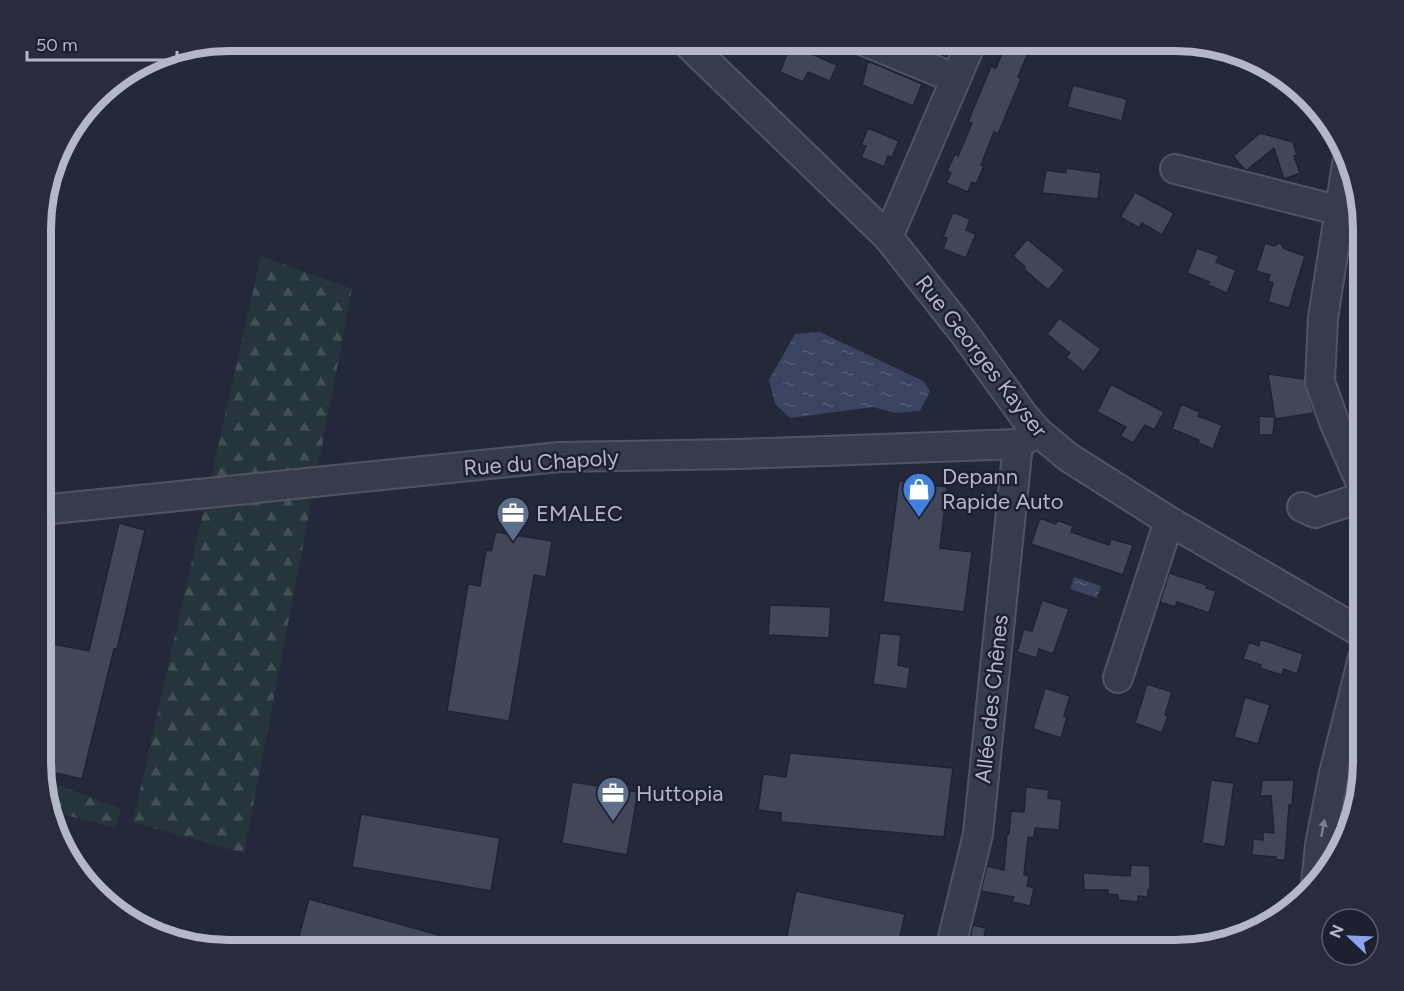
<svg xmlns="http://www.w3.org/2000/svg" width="1404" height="991" font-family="Figtree,sans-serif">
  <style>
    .forest { fill: url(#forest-firs) }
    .water { fill: url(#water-ripples) }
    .building { fill: #404759; stroke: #1f2331; stroke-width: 1.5 }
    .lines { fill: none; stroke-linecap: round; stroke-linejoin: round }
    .minor-casing { stroke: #505462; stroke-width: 32 }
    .minor { stroke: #373c4a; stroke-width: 28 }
    .oneway { fill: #7b808e }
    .labels { text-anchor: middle; stroke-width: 5; stroke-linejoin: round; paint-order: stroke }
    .street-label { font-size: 22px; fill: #b3b7c6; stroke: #1d212f }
    .poi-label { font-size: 22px; fill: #b3b7c6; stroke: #1d212f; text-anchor: start }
    .rim { fill: none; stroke: #b3b7c6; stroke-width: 8 }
  </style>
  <defs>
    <pattern id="forest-firs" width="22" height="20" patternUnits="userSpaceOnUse" patternTransform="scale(1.5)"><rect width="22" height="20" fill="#26353b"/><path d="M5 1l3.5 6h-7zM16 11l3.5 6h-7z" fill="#435056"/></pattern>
    <pattern id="water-ripples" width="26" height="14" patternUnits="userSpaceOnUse" patternTransform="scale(1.5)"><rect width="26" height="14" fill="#3a4461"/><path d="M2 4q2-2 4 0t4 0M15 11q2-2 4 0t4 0" fill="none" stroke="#545d76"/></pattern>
  </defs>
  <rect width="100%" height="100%" fill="#24293a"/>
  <path class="forest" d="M261,256L352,289L244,853L133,822Z
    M42,779L121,809L116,828L50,811L42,786Z"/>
  <path class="water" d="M820,332L923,381L930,391L920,411L895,413L873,407L790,418L775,404L769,380L795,334Z
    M1074,577L1101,586L1097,598L1070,589Z"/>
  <path class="building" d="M1007,41H1033L1018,77L1021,79L998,134L994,132L981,165L984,166L976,184L972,182L968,192L946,183L951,173L947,171L955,154L958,156L972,123L968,122L991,66L996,68Z
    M789,49L799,53L800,49L837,65L830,81L808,72L803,82L780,72Z
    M868,61L922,84L913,106L862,85Z
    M1073,85L1127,99L1122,121L1067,107Z
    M868,128L899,141L892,157L888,156L884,167L861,157L866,146L861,145Z
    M1260,133L1293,142L1297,155L1294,156L1300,173L1284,179L1274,148L1247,170H1245L1233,156Z
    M1066,168L1101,173L1098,199L1042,193L1046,170L1066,173Z
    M1135,192L1174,213L1162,235L1142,223L1139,228L1120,217Z
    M953,212L970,219L966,230L976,234L966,258L943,249L947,238L943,237Z
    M1027,239L1065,270L1048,290L1024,269L1025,267L1013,256Z
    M1265,243L1274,246L1280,243L1285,249L1305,256L1289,308L1268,302L1273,283L1268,281L1270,275L1256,271Z
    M1197,248L1219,256L1216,262L1236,270L1227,293L1208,285L1209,282L1187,273Z
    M1059,318L1101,349L1084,372L1066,357L1070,353L1047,334Z
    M1268,374L1304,379L1314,413L1275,419Z
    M1111,384L1164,412L1154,430L1145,425L1133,443L1120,436L1126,427L1097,412Z
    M1181,404L1200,412L1198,416L1222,425L1213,449L1198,443L1199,440L1172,429Z
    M1259,416L1275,417L1273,435H1259Z
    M899,481L947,487L940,548L972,552L964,612L883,602Z
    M1040,518L1056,524L1057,520L1073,526L1071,532L1109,545L1111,539L1133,545L1123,575L1031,544Z
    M119,523L145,530L117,649H114L82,779L42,770V642L89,651Z
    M496,532L552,541L546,577L534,575L509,721L447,711L468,584L480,586L486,550L491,551Z
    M1169,573L1207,585L1206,588L1216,591L1209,613L1177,602L1175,607L1160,602Z
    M1042,600L1069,609L1053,654L1039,649L1037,658L1017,652L1024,629L1032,631Z
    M770,605L831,607L829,638L768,635Z
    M880,633L901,635L898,665L910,668L907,689L873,684Z
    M1260,639L1303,654L1297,674L1284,669L1282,675L1260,668L1261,665L1243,659L1249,642L1259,646Z
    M1147,684L1172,692L1165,715L1168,716L1162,733L1135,723Z
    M1045,688L1070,696L1064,716L1067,717L1061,738L1033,729Z
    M1245,697L1270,705L1258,744L1234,737Z
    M790,753L953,768L944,837L781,822V813L758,810L763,774L786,777Z
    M1211,780L1234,783L1225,847L1202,843Z
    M1262,780H1294L1292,805H1289L1285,860H1276V857L1252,855L1253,839L1263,840V832L1274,833L1271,796H1260Z
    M572,782L638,792L627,855L562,843Z
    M1026,787L1049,790L1048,798L1062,800L1059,830L1035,828L1034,838L1028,837L1024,875L1029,876L1027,886L1034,888L1030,906L1012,902L1014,897L981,891L987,866L1004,870L1007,834H1009L1011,811L1024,812Z
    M361,814L500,838L491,891L352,867Z
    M1131,865L1150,866V889L1148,890V897L1138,896V902L1118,900V895L1108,894V890H1084L1083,873L1130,876Z
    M796,891L905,914L897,950H784Z
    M309,899L475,945V950H295Z
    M973,925L986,928L981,950H967Z"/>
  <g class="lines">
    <defs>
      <path id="minor" d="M685,41L888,237L964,333L1024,416L1038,432L1068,457L1169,521L1357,630
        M864,41L956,79
        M1347,164L1323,318L1320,382L1335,424L1363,488
        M1175,169L1341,211
        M888,237L972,41
        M1302,507L1315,513L1363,497
        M42,510L559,457L738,454L1018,444L1038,432
        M1118,678L1169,521
        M1316,884L1320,845L1334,773L1363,658
        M950,950L978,834L1018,444"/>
    </defs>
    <use href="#minor" class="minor-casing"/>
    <use href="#minor" class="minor"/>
  </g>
  <defs><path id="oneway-solid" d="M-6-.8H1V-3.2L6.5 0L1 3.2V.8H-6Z" transform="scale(1.5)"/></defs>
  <use class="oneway" href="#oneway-solid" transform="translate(1323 828) rotate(-79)"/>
  <defs>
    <symbol id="shop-pin" viewBox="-11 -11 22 30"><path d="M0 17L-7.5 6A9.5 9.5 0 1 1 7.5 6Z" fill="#3f7fe0" stroke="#1d212f"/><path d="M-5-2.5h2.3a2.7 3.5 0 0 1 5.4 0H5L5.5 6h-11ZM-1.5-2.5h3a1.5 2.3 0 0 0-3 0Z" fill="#fff"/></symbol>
    <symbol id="office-pin" viewBox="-11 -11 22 30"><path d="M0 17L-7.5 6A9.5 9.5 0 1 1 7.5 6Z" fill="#5c6f8a" stroke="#1d212f"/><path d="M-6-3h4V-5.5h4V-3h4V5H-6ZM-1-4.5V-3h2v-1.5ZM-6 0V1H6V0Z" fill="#fff"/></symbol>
  </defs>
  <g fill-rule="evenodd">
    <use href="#shop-pin" x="900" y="470" width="38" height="52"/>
    <use href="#office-pin" x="494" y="494" width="38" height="52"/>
    <use href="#office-pin" x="594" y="774" width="38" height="52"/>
  </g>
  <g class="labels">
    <g class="street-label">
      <text transform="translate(982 356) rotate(52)" y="8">Rue Georges Kayser</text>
      <text transform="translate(541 462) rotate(-4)" y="8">Rue du Chapoly</text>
      <text transform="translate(991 699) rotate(-84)" y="8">Allée des Chênes</text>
    </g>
    <g class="poi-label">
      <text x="942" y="484">Depann<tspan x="942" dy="25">Rapide Auto</tspan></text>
      <text x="536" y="521">EMALEC</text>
      <text x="636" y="801">Huttopia</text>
    </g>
  </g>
  <path d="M0 0H1404V991H0ZM229 51H1175A178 178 0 0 1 1353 229V762A178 178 0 0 1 1175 940H229A178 178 0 0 1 51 762V229A178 178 0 0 1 229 51Z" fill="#292d3b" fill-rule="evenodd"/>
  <path class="rim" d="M229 51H1175A178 178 0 0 1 1353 229V762A178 178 0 0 1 1175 940H229A178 178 0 0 1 51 762V229A178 178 0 0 1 229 51Z"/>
  <g transform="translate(1350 937) rotate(293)"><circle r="28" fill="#1d212f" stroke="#595d6b" stroke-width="1.5"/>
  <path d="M0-4.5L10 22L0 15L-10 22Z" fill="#8da2f1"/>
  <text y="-9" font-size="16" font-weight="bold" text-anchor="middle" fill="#b3b7c6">N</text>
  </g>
  <path d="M27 51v9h150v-9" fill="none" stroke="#b3b7c6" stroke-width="3"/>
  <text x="36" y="51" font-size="18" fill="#b3b7c6" stroke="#1d212f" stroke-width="4.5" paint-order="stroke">50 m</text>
</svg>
